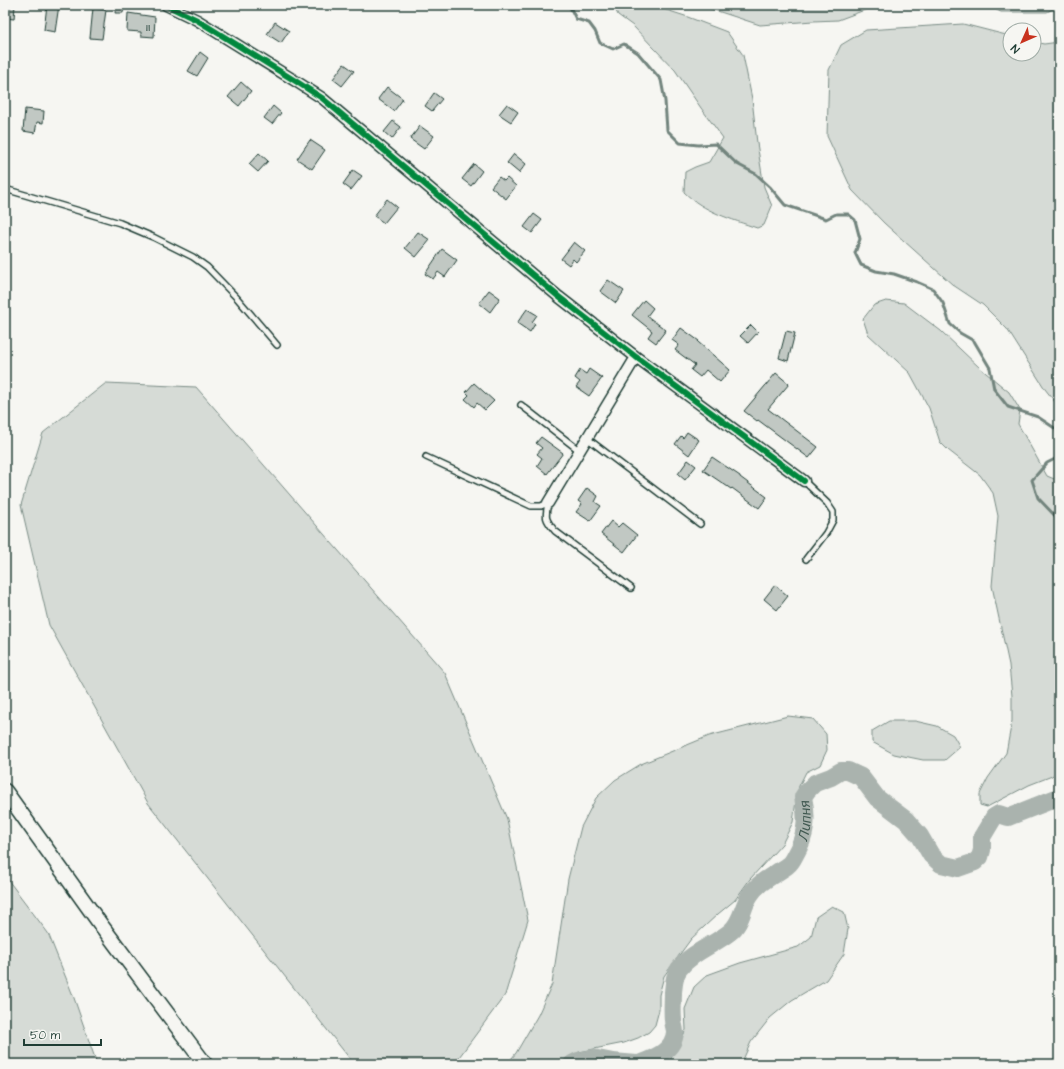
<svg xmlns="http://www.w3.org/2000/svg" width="1064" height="1069" font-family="'Architects Daughter',sans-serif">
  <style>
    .green { fill: #d6dbd6; stroke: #7a8c85 }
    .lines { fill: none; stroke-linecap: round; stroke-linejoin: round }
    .stream { stroke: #72847d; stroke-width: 3 }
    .river { stroke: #aab3ae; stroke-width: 18 }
    .building { fill: #c1c8c3; stroke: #1f3d34 }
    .lane-casing { stroke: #1f3d34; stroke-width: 8 }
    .street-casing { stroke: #1f3d34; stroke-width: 13 }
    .secondary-casing { stroke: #1f3d34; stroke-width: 17 }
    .lane { stroke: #f6f6f2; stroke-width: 5 }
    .street { stroke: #f6f6f2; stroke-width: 10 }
    .secondary { stroke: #f6f6f2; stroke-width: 14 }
    .cycleway-casing { stroke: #f6f6f2; stroke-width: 8 }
    .cycleway { stroke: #00873e; stroke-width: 6 }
    .labels { text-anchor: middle; stroke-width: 4; stroke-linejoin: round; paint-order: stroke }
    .number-label { font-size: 11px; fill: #486058 }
    .water-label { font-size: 14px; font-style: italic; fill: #425a52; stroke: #f6f6f2 }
  </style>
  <rect width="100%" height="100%" fill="#f6f6f2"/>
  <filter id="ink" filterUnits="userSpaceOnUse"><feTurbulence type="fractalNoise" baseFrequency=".025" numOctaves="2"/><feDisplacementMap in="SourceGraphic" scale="8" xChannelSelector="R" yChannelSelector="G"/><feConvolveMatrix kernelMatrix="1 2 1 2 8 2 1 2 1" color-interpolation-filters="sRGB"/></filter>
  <g filter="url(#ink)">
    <path class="green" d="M616,5H651L685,16L727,32L743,55L752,99L757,143L764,187L772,206L764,225L757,228C731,219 704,212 684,192L685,172L695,167L709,162L723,138L701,108L675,70L633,26L618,15L614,7Z
      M699,5H878L838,20L813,21L760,25Z
      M986,5H1059V6L1047,12H1001Z
      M963,24L1010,36V54H1034V42L1044,44L1059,42V407L1045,389L1007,329L983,305L953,285L884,223L852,190L827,136L829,70L841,45L866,30Z
      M886,301L904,303L941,331L980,368L1009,392L1020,410L1018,424L1047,476L1059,481V769L1052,776L1029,785L987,807L980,805V794L988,778L1006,753L1012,721V696L1009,665L992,586L998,516L993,493L980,475L948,450L940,442L929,408L910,373L868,334L863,319L874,305Z
      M106,383L196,387L445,673L507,819L528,920L505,995L454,1064H354L148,803L49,625L21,505L43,433Z
      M788,716L813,719L826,734L827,750L820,765L806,772L799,786L796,801L793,822L782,844L750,879L735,900L718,914L691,939L664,976L659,995V1010L655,1025L649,1032L638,1038L624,1043L579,1052L558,1064H507L516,1053L538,1015L552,984L568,879L581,827L596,798L615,780L641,764L709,736Z
      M889,721H915L937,726L953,735L960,747L945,760H923L894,754L872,742V731Z
      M5,876L48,933L74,998L97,1064H5Z
      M832,906L844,912L848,929L844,954L826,980L792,1000L770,1018L751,1042L741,1064H668L686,1030L685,1009L694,987L707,975L740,963L798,947L811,937L816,917Z"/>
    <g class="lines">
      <path class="stream" d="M569,5L576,19L589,23L595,31L600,43L613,49L624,44L638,53L661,80L665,101L667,130L680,143L698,145L716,144L737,164L756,174L770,187L785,205L826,219L836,214H848L855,220L860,239L855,253L861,265L876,271L894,274L917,282L933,289L943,303L950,324L960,333L974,341L990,368L994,389L1008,407L1038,417L1056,429L1059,439
        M1059,457L1047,463L1032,480L1038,498L1059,520"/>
      <g class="river">
        <path d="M572,1064L578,1061L593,1058L613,1062L637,1064"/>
        <path id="s1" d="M639,1064C654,1058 674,1051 675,1032C675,1028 673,1024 673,1020C672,1011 673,1001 673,992C674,984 674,976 679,969C692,952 714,945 730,932C742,923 742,907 750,895C759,881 775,875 788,865C791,863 793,859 795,855C806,836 808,819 803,797L807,791L815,783L831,777L841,771H848L861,777L877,798L906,820L920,836L931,855L941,864L958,868L975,862L980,857L982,850V837L994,817L999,814L1008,817L1059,797"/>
      </g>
    </g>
    <path class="building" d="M5,5H15L14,19L5,18Z
      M47,5H59L55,32L44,30Z
      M116,5H124L123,13H115Z
      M93,8L106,10L102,39L90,38Z
      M128,13L155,17L154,37L141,36V32L127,31Z
      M275,22L289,31L281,43L267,34Z
      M200,52L208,58L197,76L188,71Z
      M344,64L354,71L342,86L333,79Z
      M241,82L251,91L239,106L228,97Z
      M387,87L403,99L394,111L378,99Z
      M434,93L442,99L432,111L425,106Z
      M507,104L518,112L511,122L499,114Z
      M273,106L281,113L272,124L264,118Z
      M25,109L44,111L43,123L37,122L35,133L23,131Z
      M393,121L401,127L392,139L384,132Z
      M420,126L434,136L424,149L410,139Z
      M310,140L325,150L312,169L297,159Z
      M259,153L268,161L258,172L249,164Z
      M514,154L526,164L519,173L507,163Z
      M474,164L482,171L471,186L462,179Z
      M353,170L362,176L351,190L343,184Z
      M499,177L504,181L507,178L516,186L506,199L491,187Z
      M387,199L397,207L384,223L374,216Z
      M534,214L542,220L532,233L524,227Z
      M418,232L430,240L416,257L405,248Z
      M574,242L585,251L576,262L573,259L569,265L561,259Z
      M442,249L457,260L445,277L438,272L433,279L425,274Z
      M608,280L624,291L616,303L600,291Z
      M489,290L500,298L490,312L479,303Z
      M644,300L653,308L647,316L666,330L656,343L648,337L652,331L632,315Z
      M527,309L537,315L532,322L535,324L530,332L517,323Z
      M751,325L758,332L748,343L740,336Z
      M681,328L699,341L698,342L730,370L720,382L706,370L700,377L691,370L695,365L675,350L679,345L672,340Z
      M786,331L795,333L788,361L779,358Z
      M589,369L602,378L589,396L576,387L580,382L575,378L580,370L586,374Z
      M776,373L789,384L768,409L818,447L809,458L758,420L757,421L744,411Z
      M474,383L494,401L485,410L477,403L474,407L465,399L469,395L466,392Z
      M687,432L699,440L689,455L675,444L681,436L683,438Z
      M541,437L563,453L547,474L537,466L542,458L537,454L542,448L536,443Z
      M712,457L740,476V477L767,497L759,508L732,488L731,489L703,470Z
      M688,460L696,466L685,480L678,474Z
      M587,488L598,496L595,502L601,506L590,521L576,512L582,504L578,501Z
      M611,521L618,527L622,523L637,535L624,552L601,534Z
      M775,585L788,596L777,610L764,599Z"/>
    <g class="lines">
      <defs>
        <path id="lane" d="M5,189L120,223L153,237L193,257L207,267L237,298L277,345
          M521,405L580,451
          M588,439L700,524
          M426,457L531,506H541L548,503
          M804,481L827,503L833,512V520L826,533L806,559
          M548,503C545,518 545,519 555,531L631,588"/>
        <path id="street" d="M166,5L197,20L297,82L322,98L559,297L636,357L804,481
          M548,503L636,357"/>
        <path id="secondary" d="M5,791L101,925L205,1064"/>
      </defs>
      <use href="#lane" class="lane-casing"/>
      <use href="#street" class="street-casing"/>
      <use href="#secondary" class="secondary-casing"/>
      <use href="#lane" class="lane"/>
      <use href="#street" class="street"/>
      <use href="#secondary" class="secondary"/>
      <defs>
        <path id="cycleway" d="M166,5L197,20L297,82L322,98L559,297L636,357L804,481"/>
      </defs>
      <use href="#cycleway" class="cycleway-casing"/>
      <use href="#cycleway" class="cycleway"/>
    </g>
  </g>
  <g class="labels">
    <g class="number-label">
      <text x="148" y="31">111</text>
    </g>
    <g class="water-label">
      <text dy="5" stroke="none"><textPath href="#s1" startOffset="319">Липня</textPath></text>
    </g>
  </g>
  <rect width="1064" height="1069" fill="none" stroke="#f6f6f2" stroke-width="20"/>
  <rect x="10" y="10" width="1044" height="1049" fill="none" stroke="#1f3d34" stroke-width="1.5" filter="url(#ink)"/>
  <g transform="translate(1022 42) rotate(225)"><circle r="19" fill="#f6f6f2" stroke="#a0aca6"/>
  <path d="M0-3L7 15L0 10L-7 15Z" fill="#c8321e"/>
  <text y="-6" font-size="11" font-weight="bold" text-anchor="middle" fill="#1f3d34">N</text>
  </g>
  <path d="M24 1039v6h77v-6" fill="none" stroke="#1f3d34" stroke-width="2"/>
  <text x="30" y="1039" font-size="12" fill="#1f3d34" stroke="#f6f6f2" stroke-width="3" paint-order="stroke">50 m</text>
</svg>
